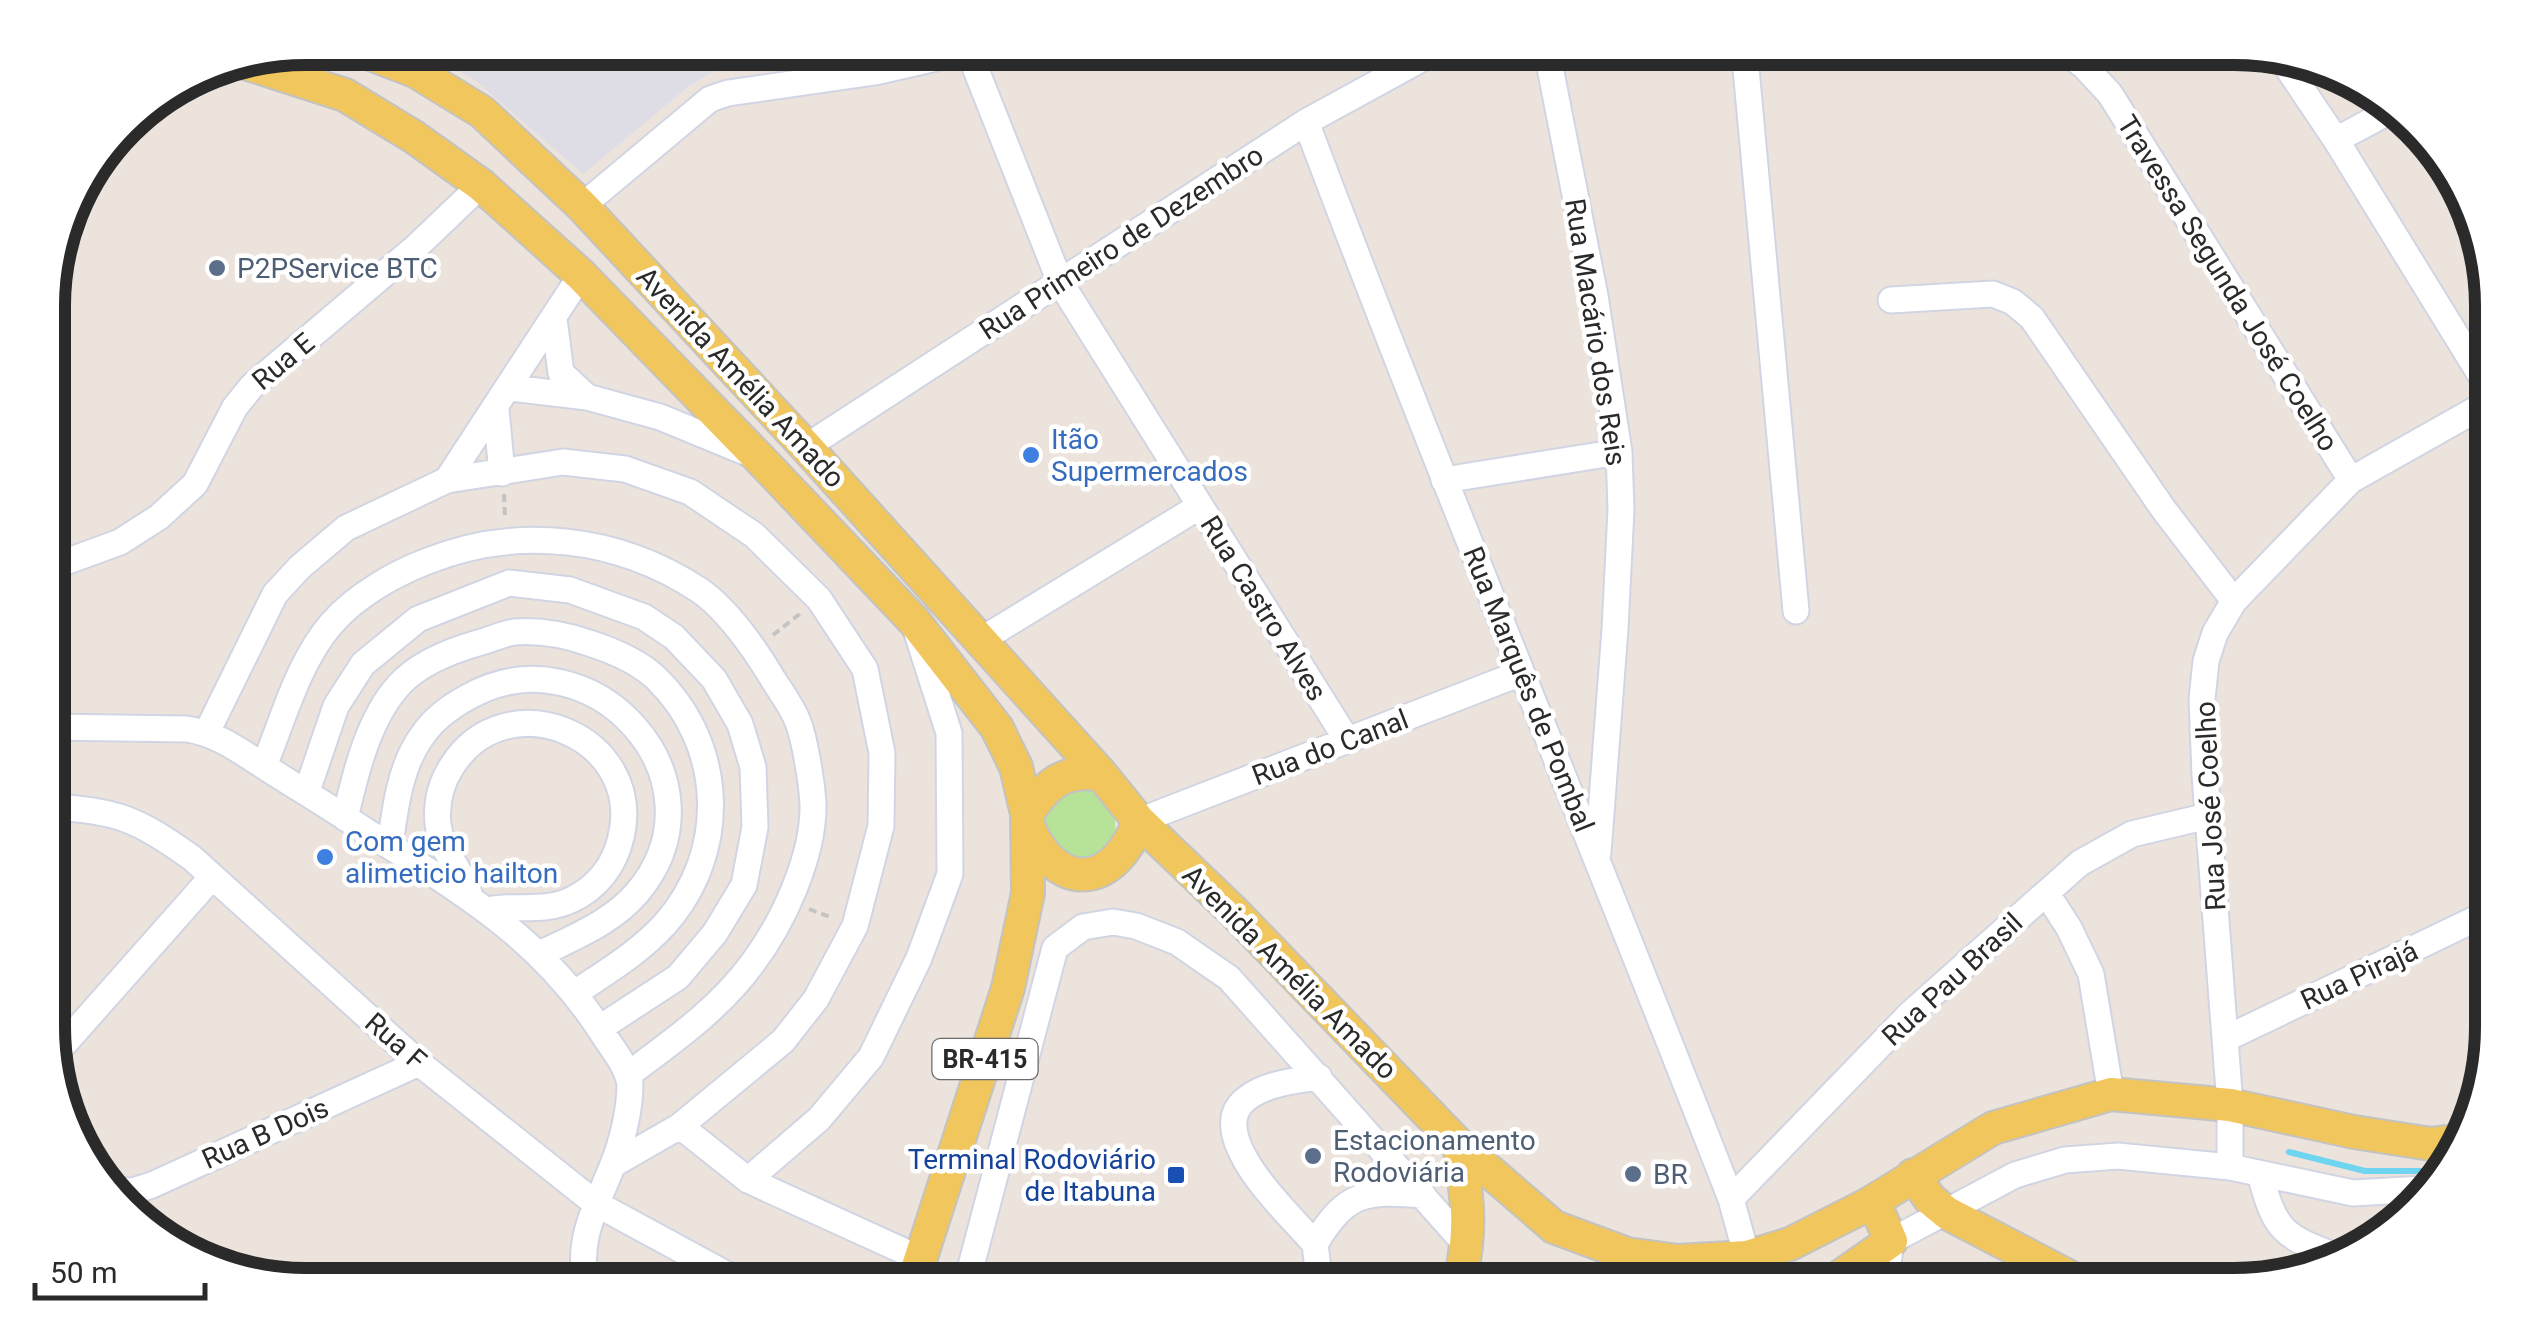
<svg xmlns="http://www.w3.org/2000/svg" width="2540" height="1333" font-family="Roboto,sans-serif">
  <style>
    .industrial { fill: #dedde5 }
    .green { fill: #b6e398 }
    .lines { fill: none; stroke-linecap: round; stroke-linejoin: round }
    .stream { stroke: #6ed4ef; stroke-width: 6 }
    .minor-casing { stroke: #d1d5e3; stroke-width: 29 }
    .major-casing { stroke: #c3c3c3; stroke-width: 36 }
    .path { stroke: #c3c3c3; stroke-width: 4; stroke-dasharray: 8 5; stroke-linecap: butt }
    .minor { stroke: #fff; stroke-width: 25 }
    .major { stroke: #f1c65c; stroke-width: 32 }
    .service-dot { fill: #5c6f8a; stroke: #fff; stroke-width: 4 }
    .shop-dot { fill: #3f7fe0; stroke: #fff; stroke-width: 4 }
    .transit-dot { fill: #1a4fb4; stroke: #fff; stroke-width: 4 }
    .labels { text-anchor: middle; stroke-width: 9; stroke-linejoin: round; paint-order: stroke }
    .shield { fill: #fff; stroke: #6a6a6a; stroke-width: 2.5 }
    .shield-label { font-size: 25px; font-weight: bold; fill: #2a2a2a }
    .street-label { font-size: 28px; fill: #2a2a2a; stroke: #fff }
    .service-label { font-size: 28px; fill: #4e5e75; stroke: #fff; text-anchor: start }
    .shop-label { font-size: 28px; fill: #366cbe; stroke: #fff; text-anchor: start }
    .transit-label { font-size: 28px; fill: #164399; stroke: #fff; text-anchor: end }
    .rim { fill: none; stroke: #2a2a2a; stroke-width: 12 }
  </style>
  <rect width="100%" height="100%" fill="#ece4dc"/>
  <path class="industrial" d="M413,48H743L735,58L688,87L583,174L475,80Z"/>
  <path class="green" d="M1084,788L1097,792L1114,810L1116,836L1101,857L1065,861L1041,822L1061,792Z"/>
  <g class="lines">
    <path class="stream" d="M2289,1152L2365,1171H2440"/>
    <defs>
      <path id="minor" d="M967,47L1060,282L1347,740
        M1546,47L1595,296L1619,452L1621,510L1615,629L1598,853
        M1744,47L1796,611
        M2058,47L2084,66L2110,94L2351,480
        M1969,51L1976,47
        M2281,58L2336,140L2491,392
        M1306,122C1442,483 1591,839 1731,1199L1747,1257
        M2336,140L2390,111
        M582,206L710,99L728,93L875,72L984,47
        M1891,300L1993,294L2013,302L2032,318L2164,510L2234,601
        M554,319L561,373L587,397
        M511,388L587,397L660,417L750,454
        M496,410L502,473
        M806,447L1306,122L1443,47
        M447,480L563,462L625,469L690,492L754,535L819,599L865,669L882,753L881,826L855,926L816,999L783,1041L680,1126L614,1164
        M1444,480L1619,452
        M49,568L120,542L159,517L195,484L235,407L252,386L416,247L481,185
        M981,640L1200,506
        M49,727L187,729C217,734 237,749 262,765C290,783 318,800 346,818C449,886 536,928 605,1037C615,1052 627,1067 630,1084C630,1110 622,1143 612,1167C596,1206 575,1243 587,1285
        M207,732L275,594L300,567L346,528L447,480L581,275
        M264,766C283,720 298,662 332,623C356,596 392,575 425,562C516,525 617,536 699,590C726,608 755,649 771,676C780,691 792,706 798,722C805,740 812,784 813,804C814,856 783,923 752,964C719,1009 673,1041 629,1074
        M307,791L336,706L363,664L418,619L509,583L570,590L644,617L674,637L714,679L740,724L753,767L755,827L744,885L715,933L678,977L600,1028
        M49,807C117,810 137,819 192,858L419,1063L595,1203L746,1285
        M345,818C355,775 368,719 399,685C419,663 450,651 478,643C490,640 502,634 514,632C539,630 566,635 589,643C611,650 639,662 656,678C725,745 729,852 665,924C640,952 606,972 575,993
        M1139,821L1521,673
        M390,845C395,809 400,766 422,736C434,718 450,707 468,697C592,627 732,781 637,893C611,923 574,937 540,954
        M469,893C461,868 441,853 438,824C436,804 441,783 452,766C507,679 645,737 621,837C615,865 597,888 571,900C543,913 516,904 488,910
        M2047,894L2069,928L2091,974L2111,1094
        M2225,1039L2492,911
        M50,1060L212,877
        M680,1126L748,1180L921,1259
        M2230,1167V1105L2205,775L2202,699L2206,661L2215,633L2234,601L2351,480L2491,401
        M2260,1174C2275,1230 2282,1236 2336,1256
        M748,1180L819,1119L871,1057L919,958L950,874L949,733L917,633
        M108,1190L133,1191L152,1185L419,1063
        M1731,1199L1911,1013L2080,863L2132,834L2208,816
        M1315,1244C1291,1216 1201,1134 1246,1099C1266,1083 1295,1081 1319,1077
        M966,1285L1055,948L1083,927L1113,922L1136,926L1177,942L1229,978L1469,1248
        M1320,1285L1315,1244C1346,1192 1365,1190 1423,1195
        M1885,1285L1891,1241L2015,1175L2065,1160L2118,1156L2230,1167L2353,1193L2424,1189"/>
      <path id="major" d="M352,47L415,71L482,112L582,206L806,447L1101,774L1139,821L1234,912L1459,1145L1554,1227L1627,1254L1678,1261L1747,1257L1790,1244L1867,1205L1993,1128L2111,1094L2230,1105L2354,1132L2431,1144L2466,1140
        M239,61L345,95L414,137L481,185L581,275L760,459L914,621L997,728L1016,767L1027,814L1028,893L1008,988L912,1285
        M1027,814C1047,783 1063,770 1101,774
        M1028,826C1057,894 1114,889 1139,821
        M1459,1145C1468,1200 1472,1231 1459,1285
        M1913,1175L1930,1199L1947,1213L2085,1285
        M1828,1285L1891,1241L1880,1216L1867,1205"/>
    </defs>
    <use href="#minor" class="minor-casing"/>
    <use href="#major" class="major-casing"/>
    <path class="path" d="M504,494L505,519
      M773,635L801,613
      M809,909L833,918"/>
    <use href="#minor" class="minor"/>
    <use href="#major" class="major"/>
  </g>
  <g class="service-dot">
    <circle cx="217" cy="268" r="10"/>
    <circle cx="1313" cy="1156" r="10"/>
    <circle cx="1633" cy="1174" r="10"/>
  </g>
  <g class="shop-dot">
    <circle cx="1031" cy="455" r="10"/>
    <circle cx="325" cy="857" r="10"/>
  </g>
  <rect class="transit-dot" x="1166" y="1165" width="20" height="20" rx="5"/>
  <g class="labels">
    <rect class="shield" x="932.5" y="1039" width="105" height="40" rx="8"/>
    <g class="shield-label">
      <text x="985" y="1068">BR-415</text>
    </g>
    <g class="street-label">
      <text transform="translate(1121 242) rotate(-33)" y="10">Rua Primeiro de Dezembro</text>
      <text transform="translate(2228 283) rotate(58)" y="10">Travessa Segunda José Coelho</text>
      <text transform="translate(1596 332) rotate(81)" y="10">Rua Macário dos Reis</text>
      <text transform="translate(283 361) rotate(-40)" y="10">Rua E</text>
      <text transform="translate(741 377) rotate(47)" y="10">Avenida Amélia Amado</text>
      <text transform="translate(1264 608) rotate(58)" y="10">Rua Castro Alves</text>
      <text transform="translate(1529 689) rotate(68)" y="10">Rua Marquês de Pombal</text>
      <text transform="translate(1330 747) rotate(-21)" y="10">Rua do Canal</text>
      <text transform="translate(2210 806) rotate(-93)" y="10">Rua José Coelho</text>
      <text transform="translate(1290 972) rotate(45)" y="10">Avenida Amélia Amado</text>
      <text transform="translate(2359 975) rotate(-25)" y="10">Rua Pirajá</text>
      <text transform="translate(1952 979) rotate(-43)" y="10">Rua Pau Brasil</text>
      <text transform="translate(396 1041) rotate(41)" y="10">Rua F</text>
      <text transform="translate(265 1133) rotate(-24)" y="10">Rua B Dois</text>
    </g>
    <g class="service-label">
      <text x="237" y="278">P2PService BTC</text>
      <text x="1333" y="1150">Estacionamento<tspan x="1333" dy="32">Rodoviária</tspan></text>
      <text x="1653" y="1184">BR</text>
    </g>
    <g class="shop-label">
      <text x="1051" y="449">Itão<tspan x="1051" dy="32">Supermercados</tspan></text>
      <text x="345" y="851">Com gem<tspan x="345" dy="32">alimeticio hailton</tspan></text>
    </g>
    <g class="transit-label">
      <text x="1156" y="1169">Terminal Rodoviário<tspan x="1156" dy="32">de Itabuna</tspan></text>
    </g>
  </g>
  <path d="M0 0H2540V1333H0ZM306 65H2234A241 241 0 0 1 2475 306V1027A241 241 0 0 1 2234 1268H306A241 241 0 0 1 65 1027V306A241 241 0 0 1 306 65Z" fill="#fff" fill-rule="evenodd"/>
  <path class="rim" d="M306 65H2234A241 241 0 0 1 2475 306V1027A241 241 0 0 1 2234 1268H306A241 241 0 0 1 65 1027V306A241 241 0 0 1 306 65Z"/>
  <path d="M35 1283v15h170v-15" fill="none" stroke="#2a2a2a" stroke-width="5"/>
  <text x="50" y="1283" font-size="30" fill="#2a2a2a" stroke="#ffffff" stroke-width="8" paint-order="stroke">50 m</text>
</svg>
